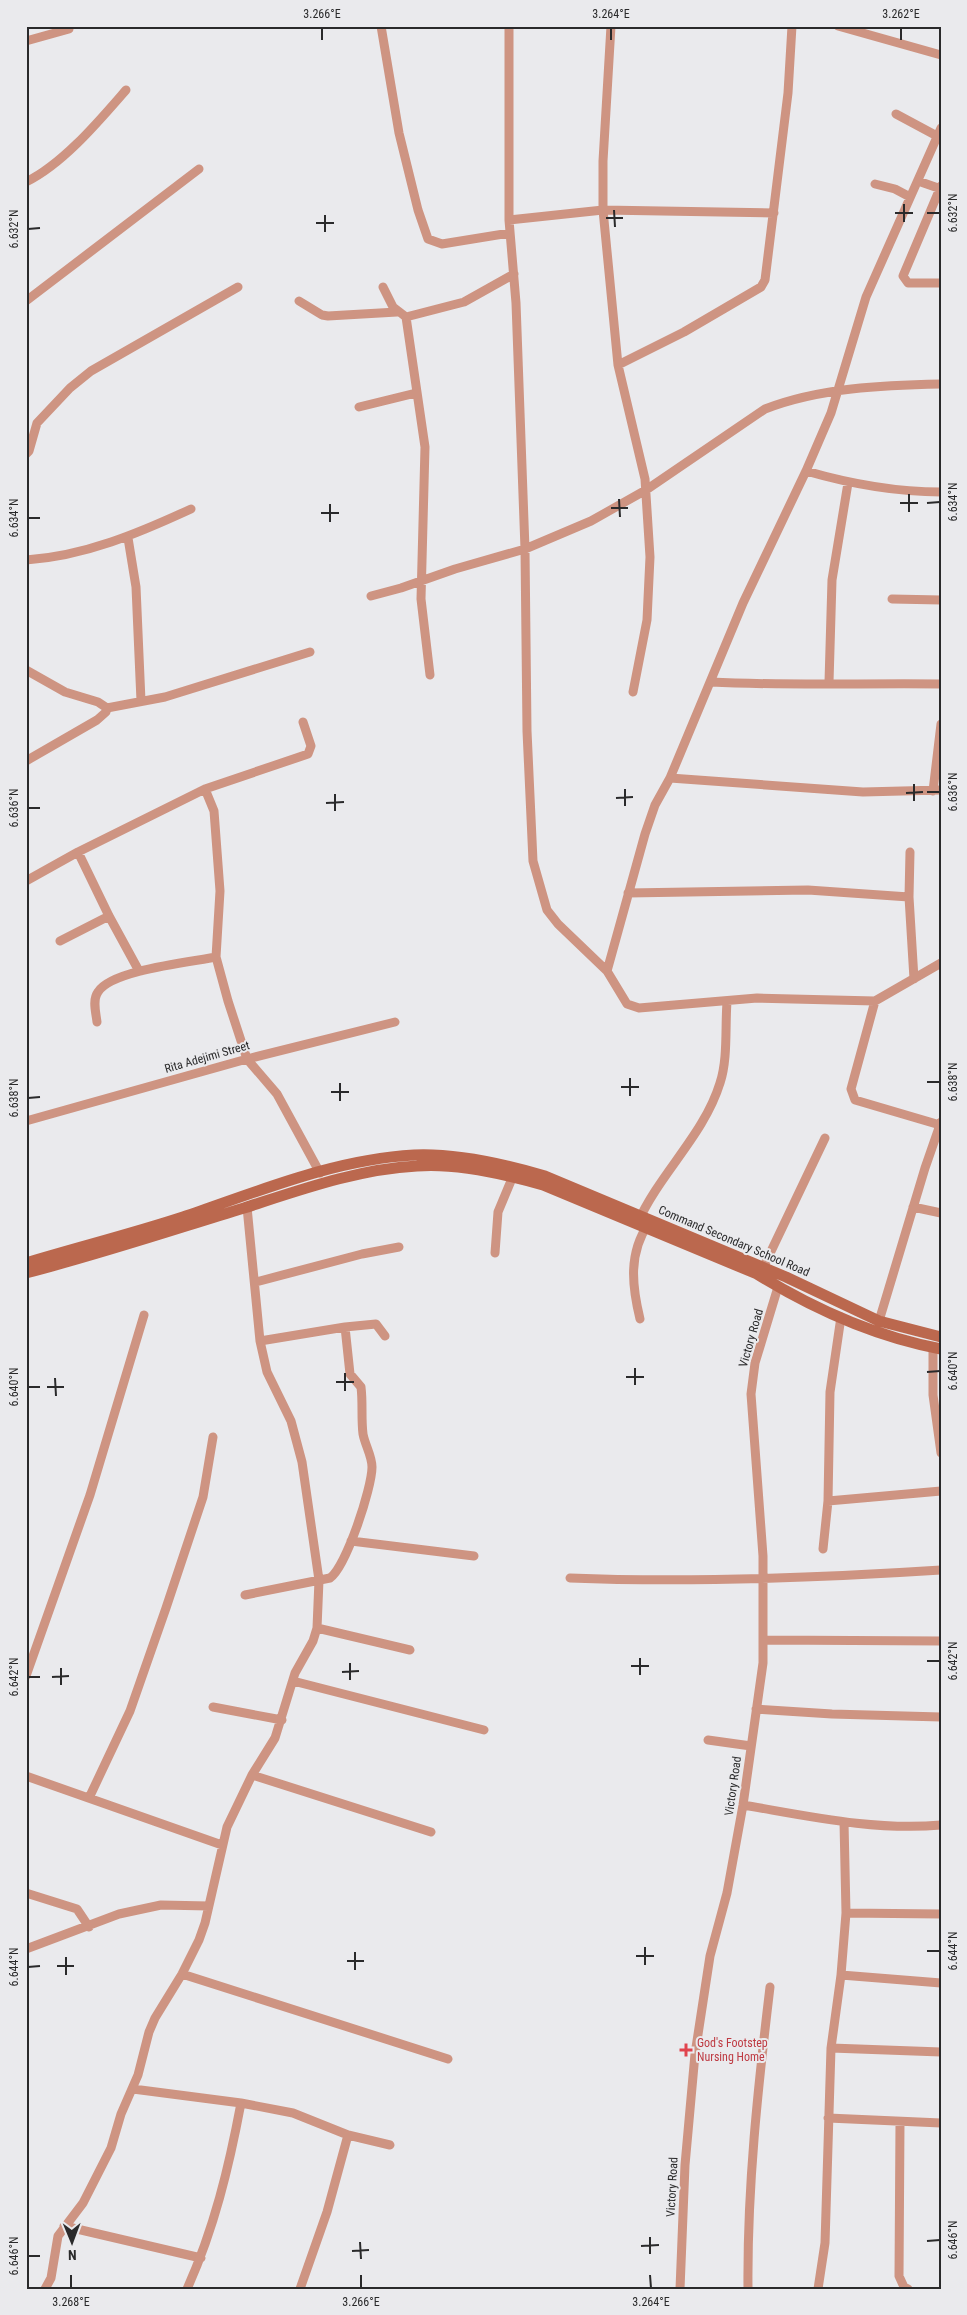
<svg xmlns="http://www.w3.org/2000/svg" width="967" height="2315" font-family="'Roboto Condensed',sans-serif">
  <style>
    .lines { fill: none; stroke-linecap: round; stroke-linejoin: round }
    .street { stroke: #ce9482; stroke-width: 9 }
    .secondary { stroke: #bb684e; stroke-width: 11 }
    .ticks { fill: none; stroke: #2a2a2b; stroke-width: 2 }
    .health-dot { fill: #e0444e; stroke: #eaeaed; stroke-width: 2 }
    .labels { text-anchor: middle; stroke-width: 4; stroke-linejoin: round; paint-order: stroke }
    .street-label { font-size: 12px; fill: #2a2a2b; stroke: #eaeaed }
    .health-label { font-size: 12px; fill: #be3a42; stroke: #eaeaed; text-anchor: start }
    .neatline { fill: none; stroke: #2a2a2b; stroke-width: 2 }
    .ticks-label { font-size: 12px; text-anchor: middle; fill: #2a2a2b }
  </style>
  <rect width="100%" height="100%" fill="#eaeaed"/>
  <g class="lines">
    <path class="street" d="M381,26L399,133L418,210L428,239L442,244L510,233
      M509,26V220L516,303L525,549L527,731L533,861L547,910L558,924L607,971
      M611,26L603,161V210L618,365L645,479L650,557L647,620L633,692
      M838,26L941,55
      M26,41L69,29
      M896,114L937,136
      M941,128L866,297L831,413L806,471L743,603L670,778L655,805L645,834L607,971L627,1004L639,1008L757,998L875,1001L941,963
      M918,181L941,189
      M26,182C63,164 99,121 126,90
      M875,184L895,189L910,197
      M941,186L903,276L908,283H941
      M509,220L603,210L774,213
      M383,287L393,307L406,317L425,447L421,599L430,675
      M26,301L199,169
      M299,301L322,315L328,316L397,312
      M406,317L464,302L514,274
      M618,365L684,332L761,287L765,280L788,93L792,26
      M359,407L416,393
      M26,454L29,451L37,423L70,388L91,371L238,287
      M806,471C851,484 894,492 941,492
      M128,538L136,587L141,701
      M26,560C85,556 139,533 191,509
      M371,596L401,588L455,569L525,549L591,521L646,490L765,409C819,388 883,385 941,384
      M892,599L941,600
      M26,670L65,692L98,702L107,708L165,697L310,652
      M711,682C788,686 864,683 941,684
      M829,682L832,580L848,483
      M26,761L97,720L106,712L107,708
      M670,778L863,792L941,790
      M205,789L214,811L220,891L216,957L228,1001L247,1059L277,1094L320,1173
      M933,791L941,724
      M78,852L109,916L139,971
      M910,852L909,897L914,979
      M26,881L78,852L205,789L308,754L311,746L303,722
      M628,893L808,890L909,897
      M60,941L109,916
      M875,1001L851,1089L855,1100L940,1125
      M97,1022C96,1013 92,1000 98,992C111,970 191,962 216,957
      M26,1121L247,1059L395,1022
      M913,1207L941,1213
      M638,1222C660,1173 704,1135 720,1083C728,1059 725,1028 727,1002
      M495,1253L498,1212L513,1176
      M763,1268L825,1138
      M256,1282L362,1254L399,1247
      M841,1317L830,1392L828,1501L941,1491
      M640,1319C632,1286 628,1253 649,1223
      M879,1321L925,1168L941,1122
      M260,1341L345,1327L376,1324L385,1336
      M933,1347V1395L941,1453
      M351,1541L474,1556
      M823,1549L828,1501
      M570,1578C694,1583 817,1578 941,1570
      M245,1595L330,1578C346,1567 372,1488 372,1467C372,1456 365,1445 363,1434C361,1418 363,1403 361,1387L350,1374L345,1327
      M317,1628L410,1650
      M764,1640L941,1641
      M26,1676L90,1495L144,1315
      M293,1681L484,1730
      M213,1707L282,1720
      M756,1709L832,1714L941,1717
      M708,1740L751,1746
      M252,1775L431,1832
      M26,1776L222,1845
      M89,1798L130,1711L166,1608L203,1497L213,1437
      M743,1805C808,1816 875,1831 941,1825
      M844,1822L846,1913
      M26,1893L77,1909L89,1927
      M26,1949L119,1914L161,1905L209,1906
      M182,1974L448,2059
      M841,1975L941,1983
      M831,2048L941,2052
      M133,2089L241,2103L293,2113L348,2135L390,2145
      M828,2118L941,2123
      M900,2122L899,2276L904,2287L908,2289
      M64,2226L201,2258
      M45,2289L51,2278L58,2236L83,2203L111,2148L121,2114L138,2075L149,2032L155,2018L182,1974L199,1940L205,1923L227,1827L252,1775L275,1738L295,1673L313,1641L317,1628L319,1580L302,1462L291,1421L267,1372L260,1341L247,1207
      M187,2289C214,2229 229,2167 241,2103
      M300,2289L327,2212L348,2135
      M680,2289L685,2165L695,2054L710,1956L727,1893L743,1805L763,1663V1556L751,1394L755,1363L778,1287
      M748,2289C747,2188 758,2087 770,1987
      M818,2289L825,2243L831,2048L841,1975L846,1913L941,1914"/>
    <path class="secondary" d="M26,1263C79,1247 131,1234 183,1217C257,1192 335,1159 414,1155C457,1153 504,1164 545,1176L786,1277L879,1321L941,1337
      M26,1273C100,1254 172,1230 244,1208C300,1190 358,1169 417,1166C456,1163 505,1174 543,1185L757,1274C812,1308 877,1337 941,1349"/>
  </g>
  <path class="ticks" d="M322,28V40M611,28V40M901,28V40M904,204V222M614,210L615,227M895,213H913M927,213H940M325,215V232M606,218H623M316,223H334M28,229L40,228M909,494V512M619,499L620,517M900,503H918M927,503L940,502M330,504V522M611,508H628M321,513H339M28,518H40M914,784V801M625,789V806M927,792H940M906,793L923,792M335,794V811M616,798L633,797M326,803L344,802M28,808H40M630,1078V1096M927,1082H940M340,1083V1101M621,1087H639M331,1092H349M28,1098L40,1097M635,1368V1385M927,1372L940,1371M345,1373V1391M626,1377H644M55,1378L56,1396M336,1382H354M28,1387H40M47,1387H64M640,1658V1675M927,1661H940M350,1663V1680M631,1666H649M61,1668V1685M342,1672L359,1671M28,1677H40M52,1677L69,1676M645,1947V1965M927,1951H940M355,1952V1970M636,1956H654M66,1957V1975M347,1961H364M57,1966H74M28,1967L40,1966M650,2237V2254M927,2241L940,2240M360,2242L361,2259M641,2246L659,2245M352,2251L369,2250M28,2256H40M71,2275V2288M361,2275V2288M650,2275L651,2288"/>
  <path class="health-dot" d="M683.5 2042.5h5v5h5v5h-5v5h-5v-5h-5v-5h5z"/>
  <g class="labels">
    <g class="street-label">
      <text transform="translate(207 1057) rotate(-16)" y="4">Rita Adejimi Street</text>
      <text transform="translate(734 1241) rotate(23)" y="4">Command Secondary School Road</text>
      <text transform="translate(751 1338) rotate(-74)" y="4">Victory Road</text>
      <text transform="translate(733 1786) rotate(-82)" y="4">Victory Road</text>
      <text transform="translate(672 2187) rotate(-87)" y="4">Victory Road</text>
    </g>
    <g class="health-label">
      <text x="697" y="2047">God's Footstep<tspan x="697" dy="14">Nursing Home</tspan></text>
    </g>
  </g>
  <rect width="967" height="2315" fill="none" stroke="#eaeaed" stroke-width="55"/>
  <g transform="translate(72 2242) rotate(179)" stroke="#eaeaed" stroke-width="4" paint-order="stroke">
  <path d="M0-4L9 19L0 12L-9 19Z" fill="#2a2a2b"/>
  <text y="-8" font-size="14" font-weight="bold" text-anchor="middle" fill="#2a2a2b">N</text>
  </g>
  <rect x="28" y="28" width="912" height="2260" class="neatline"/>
  <g class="ticks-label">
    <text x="322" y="18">3.266°E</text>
    <text x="611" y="18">3.264°E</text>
    <text x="901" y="18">3.262°E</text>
    <text transform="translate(953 213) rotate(-90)" y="4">6.632°N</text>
    <text transform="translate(14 229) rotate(-90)" y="4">6.632°N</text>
    <text transform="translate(953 502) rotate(-90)" y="4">6.634°N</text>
    <text transform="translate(14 518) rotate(-90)" y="4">6.634°N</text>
    <text transform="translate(953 792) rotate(-90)" y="4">6.636°N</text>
    <text transform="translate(14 808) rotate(-90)" y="4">6.636°N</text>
    <text transform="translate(953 1082) rotate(-90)" y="4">6.638°N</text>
    <text transform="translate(14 1098) rotate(-90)" y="4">6.638°N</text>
    <text transform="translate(953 1371) rotate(-90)" y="4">6.640°N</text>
    <text transform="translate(14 1387) rotate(-90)" y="4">6.640°N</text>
    <text transform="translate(953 1661) rotate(-90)" y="4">6.642°N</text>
    <text transform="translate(14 1677) rotate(-90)" y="4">6.642°N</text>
    <text transform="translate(953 1951) rotate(-90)" y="4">6.644°N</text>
    <text transform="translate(14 1967) rotate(-90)" y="4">6.644°N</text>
    <text transform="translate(953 2240) rotate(-90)" y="4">6.646°N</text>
    <text transform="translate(14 2256) rotate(-90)" y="4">6.646°N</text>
    <text x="71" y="2306">3.268°E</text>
    <text x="361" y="2306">3.266°E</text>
    <text x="651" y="2306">3.264°E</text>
  </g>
</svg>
